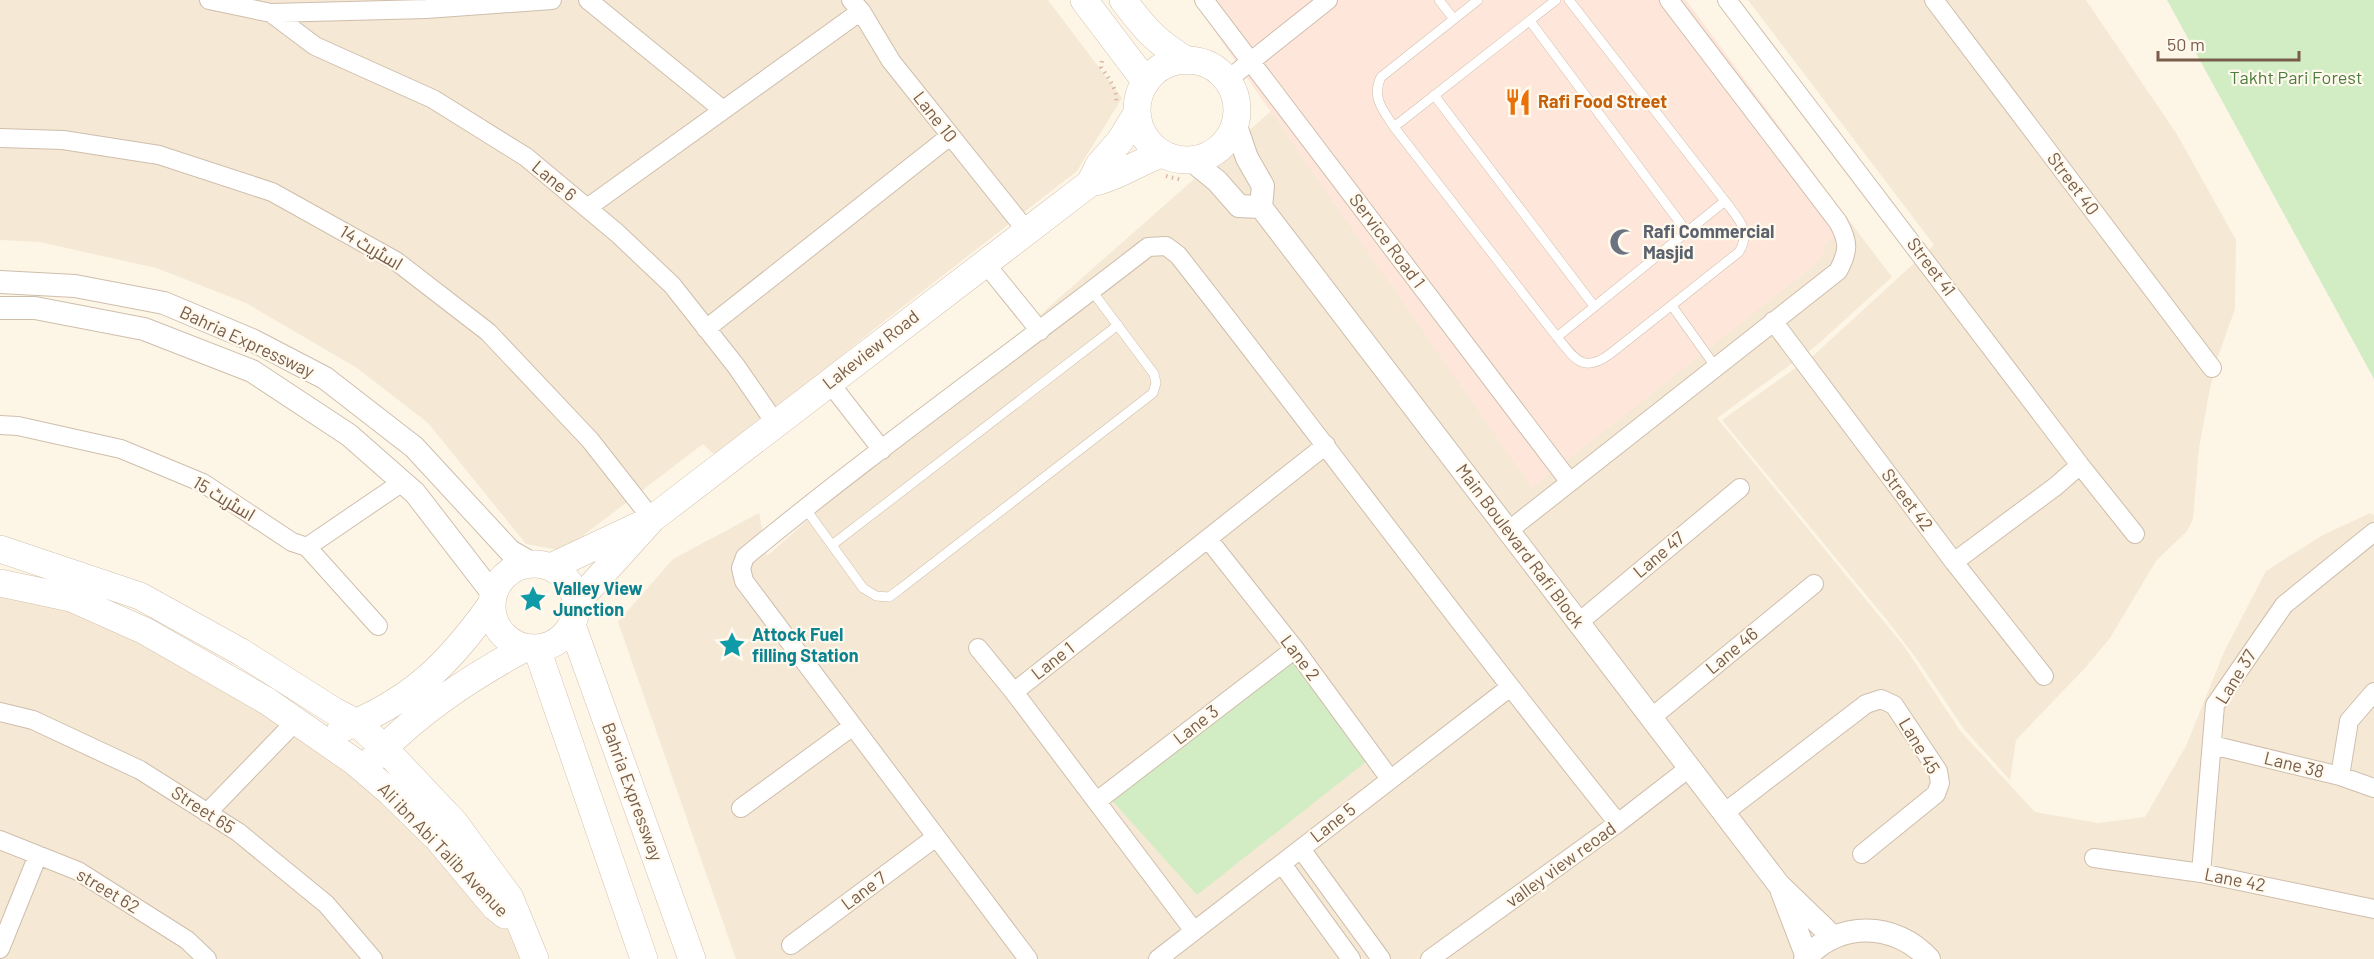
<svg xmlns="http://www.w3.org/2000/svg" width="2374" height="959" font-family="Barlow,Cairo,sans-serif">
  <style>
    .residential { fill: #f5e8d5 }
    .commercial { fill: #fee7da }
    .green { fill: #d2ecc4 }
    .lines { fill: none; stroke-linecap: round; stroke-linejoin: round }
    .service-casing { stroke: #cfbeac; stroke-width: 10 }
    .minor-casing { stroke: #cfbeac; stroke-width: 20 }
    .tertiary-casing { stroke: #cfbeac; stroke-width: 24 }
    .secondary-casing { stroke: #d5c0ac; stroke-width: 28 }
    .path { stroke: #d9b9a0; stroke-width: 4; stroke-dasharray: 1.5 4.5; stroke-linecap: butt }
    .service { stroke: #fff; stroke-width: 9 }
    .minor { stroke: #fff; stroke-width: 18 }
    .tertiary { stroke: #fff; stroke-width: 22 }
    .secondary { stroke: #fff; stroke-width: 27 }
    .labels { text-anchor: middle; stroke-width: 4.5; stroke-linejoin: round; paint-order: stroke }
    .park-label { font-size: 18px; fill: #4f7e41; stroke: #fff9ee }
    .food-label { font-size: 18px; font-weight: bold; fill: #c56008; stroke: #fff9ee; text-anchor: start }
    .street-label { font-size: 18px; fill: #785d4a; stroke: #fff9ee }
    .worship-label { font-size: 18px; font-weight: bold; fill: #5b616d; stroke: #fff9ee; text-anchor: start }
    .culture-label { font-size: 18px; font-weight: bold; fill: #0d838f; stroke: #fff9ee; text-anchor: start }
  </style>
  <rect width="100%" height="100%" fill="#fdf6e7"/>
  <path class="residential" d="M0,0H1048L1122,98L1077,171L878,326L717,457L703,444L563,551L526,544L428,423L357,368L246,303L156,268L40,242L0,240Z
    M1397,0L1787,139L1892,277L1816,346L1717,418L1904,646L1961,732L2035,812L2098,823L2145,817L2186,746L2224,652L2266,571L2323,535L2370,513L2374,515V959H736L618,622L673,559L759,513L767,556Z
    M1748,0H2086L2178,136L2236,240L2235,309L2216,362L2208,399L2199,448L2193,520L2186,532L2156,561L2110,638L2085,668L2016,740L2010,780L1964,729L1918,661L1890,624L1722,420L1814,355L1934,245Z
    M0,584L191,656L363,770L495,907L528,959H0Z"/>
  <path class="commercial" d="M1193,0H1686L1851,223L1825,244L1823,255L1812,267L1532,488Z"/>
  <path class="green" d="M2167,0H2374V379Z
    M1295,655L1372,757L1197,895L1109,797Z"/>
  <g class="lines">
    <defs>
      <path id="service" d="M1439,0L1453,18
        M1478,0L1381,77C1371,97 1383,110 1394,127L1557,337C1575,359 1583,374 1610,354L1739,252C1752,230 1738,219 1725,201L1569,0
        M1530,21L1687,232
        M1434,95L1594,306
        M1394,127L1556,0
        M1672,306L1715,366
        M1557,337L1725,201
        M805,508L863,588L876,596L889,597L900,589L1153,393L1156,383L1154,374L1092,291
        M832,545L1118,325"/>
      <path id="minor" d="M209,0L271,13L426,9L552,0
        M588,0L723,110
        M851,0L861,11L891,61L1026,230
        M1204,0L1569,481
        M1727,0L2080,465L2135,534
        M1934,0L2212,368
        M271,13L315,46L433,99L526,157L617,233L672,285L736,366L776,424
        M1226,81L1328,0
        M0,138L63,140L159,155L272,192L396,261L488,332L590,440L652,519
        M587,208L861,11
        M985,263L1040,331
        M1773,321L1954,562L2044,676
        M706,329L950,136
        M829,382L882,450
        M0,425L18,426L121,449L203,483L292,542L307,547L378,626
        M1508,531L1838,271C1849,251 1849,242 1838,222L1669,0
        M1208,539L1295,649L1390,779
        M307,547L401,483
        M1954,562L2056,486L2080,465
        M1578,623L1740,488
        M978,648L1014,692
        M0,712L33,720L140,770L238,832L326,904L373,959
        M1651,718L1814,584
        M2212,745L2340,776L2374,788
        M2340,776L2349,721L2374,692
        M1097,801L1295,649
        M741,808L853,726
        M207,813L296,721
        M1724,813L1866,704L1881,699L1894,705L1938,771L1940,783L1936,794L1862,854
        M0,840L78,871L187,940L207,959
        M1301,849L1381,959
        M2094,858L2201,873L2374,909
        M1282,864L1351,959
        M2201,873L2215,705L2284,605L2374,532
        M1194,931L1014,692L1326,445
        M791,945L936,837
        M0,949L38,855
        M1028,959L744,581L741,568L745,557C876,449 1015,351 1148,247L1166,246L1178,255C1326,444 1468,637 1618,823
        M1158,959L1509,688
        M1430,959L1618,823L1689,768"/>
      <path id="tertiary" d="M1235,123L1247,158L1263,186L1261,207
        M1191,160L1217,181L1239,206L1261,207
        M1261,207L1779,885L1833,937
        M0,282L75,286L164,303L252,340L325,378L414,447L510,551L533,564
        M0,308H35L144,329L252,371L349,435L415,493L493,594
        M1782,892L1807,957
        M1805,959C1838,920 1896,922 1929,959"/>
      <path id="secondary" d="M1084,0L1146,82
        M1123,0C1145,29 1156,42 1188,61
        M1137 110a50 50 0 1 1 100 0a50 50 0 1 1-100 0Z
        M1090,183C1115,179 1138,162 1162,154
        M0,549L140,596L241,652L334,711L357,723L384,748L454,822L510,898L535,959
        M492 606a42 42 0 1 1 84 0a42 42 0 1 1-84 0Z
        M551,567L638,526
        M0,583L71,598L145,631L267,701L355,762L390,792L438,839L495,907L505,915
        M576,611L585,593L652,519L1090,183L1099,165L1120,141L1137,113
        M572,625L692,959
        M537,649L644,959
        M341,729C411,701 447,666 490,606
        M372,760C417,713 468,679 525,648"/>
    </defs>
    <use href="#service" class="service-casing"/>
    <use href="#minor" class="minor-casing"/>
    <use href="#tertiary" class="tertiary-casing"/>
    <use href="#secondary" class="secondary-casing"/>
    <path class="path" d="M1102,61L1101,67C1109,79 1118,89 1116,104
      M1166,176L1182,180"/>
    <use href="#service" class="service"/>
    <use href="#minor" class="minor"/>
    <use href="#tertiary" class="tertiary"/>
    <use href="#secondary" class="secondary"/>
  </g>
  <defs>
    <symbol id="restaurant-bare" viewBox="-9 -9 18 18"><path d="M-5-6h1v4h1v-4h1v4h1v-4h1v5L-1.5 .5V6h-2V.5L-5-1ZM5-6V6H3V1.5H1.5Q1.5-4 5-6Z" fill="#e8710a" stroke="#fff9ee" stroke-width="2.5" paint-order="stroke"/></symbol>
    <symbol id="mosque-bare" viewBox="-9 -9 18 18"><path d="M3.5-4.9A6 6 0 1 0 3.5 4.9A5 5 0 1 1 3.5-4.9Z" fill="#6b7280" stroke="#fff9ee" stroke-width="2.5" paint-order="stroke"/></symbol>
    <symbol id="sight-bare" viewBox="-9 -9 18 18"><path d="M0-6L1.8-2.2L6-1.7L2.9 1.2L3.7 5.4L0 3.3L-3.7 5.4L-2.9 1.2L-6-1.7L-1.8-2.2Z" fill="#0f9aa8" stroke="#fff9ee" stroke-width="2.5" paint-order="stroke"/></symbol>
  </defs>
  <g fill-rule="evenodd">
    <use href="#restaurant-bare" x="1499" y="83" width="38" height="38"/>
    <use href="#mosque-bare" x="1604" y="223" width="38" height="38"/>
    <use href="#sight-bare" x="514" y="580" width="38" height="38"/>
    <use href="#sight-bare" x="713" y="626" width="38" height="38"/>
  </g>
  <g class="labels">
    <g class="park-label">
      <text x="2296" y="84">Takht Pari Forest</text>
    </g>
    <g class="food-label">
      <text x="1538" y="108">Rafi Food Street</text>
    </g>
    <g class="street-label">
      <text transform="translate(935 117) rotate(52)" y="6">Lane 10</text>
      <text transform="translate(554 181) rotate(40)" y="6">Lane 6</text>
      <text transform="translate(2073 184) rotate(53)" y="6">Street 40</text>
      <text transform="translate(1387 241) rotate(53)" y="6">Service Road 1</text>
      <text transform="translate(371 248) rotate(31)" y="6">اسٹریٹ 14</text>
      <text transform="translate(1931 267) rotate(53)" y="6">Street 41</text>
      <text transform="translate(247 342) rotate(25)" y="6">Bahria Expressway</text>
      <text transform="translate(871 350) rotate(-38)" y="6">Lakeview Road</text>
      <text transform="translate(224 499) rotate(31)" y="6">اسٹریٹ 15</text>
      <text transform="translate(1907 500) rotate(53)" y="6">Street 42</text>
      <text transform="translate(1520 546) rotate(53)" y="6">Main Boulevard Rafi Block</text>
      <text transform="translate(1659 555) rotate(-40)" y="6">Lane 47</text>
      <text transform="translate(1732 651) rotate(-40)" y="6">Lane 46</text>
      <text transform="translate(1300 658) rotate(53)" y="6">Lane 2</text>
      <text transform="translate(1053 661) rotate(-38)" y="6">Lane 1</text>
      <text transform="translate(2236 677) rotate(-58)" y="6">Lane 37</text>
      <text transform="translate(1196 725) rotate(-38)" y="6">Lane 3</text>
      <text transform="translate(1919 746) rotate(59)" y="6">Lane 45</text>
      <text transform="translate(2294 765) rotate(14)" y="6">Lane 38</text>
      <text transform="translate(632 792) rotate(70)" y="6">Bahria Expressway</text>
      <text transform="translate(203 810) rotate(33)" y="6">Street 65</text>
      <text transform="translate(1333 823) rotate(-38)" y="6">Lane 5</text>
      <text transform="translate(443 850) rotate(46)" y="6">Ali ibn Abi Talib Avenue</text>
      <text transform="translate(1561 865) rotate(-36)" y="6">valley view reoad</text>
      <text transform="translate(2235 880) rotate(11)" y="6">Lane 42</text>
      <text transform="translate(108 891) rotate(31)" y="6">street 62</text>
      <text transform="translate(864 891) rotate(-37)" y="6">Lane 7</text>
    </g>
    <g class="worship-label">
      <text x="1643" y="238">Rafi Commercial<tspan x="1643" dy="21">Masjid</tspan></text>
    </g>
    <g class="culture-label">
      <text x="553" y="595">Valley View<tspan x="553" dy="21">Junction</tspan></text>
      <text x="752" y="641">Attock Fuel<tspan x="752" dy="21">filling Station</tspan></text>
    </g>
  </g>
  <path d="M2158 51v9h141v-9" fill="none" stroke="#785d4a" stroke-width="3"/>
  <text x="2167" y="51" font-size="18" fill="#785d4a" stroke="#fff9ee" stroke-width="4.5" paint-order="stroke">50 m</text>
</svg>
